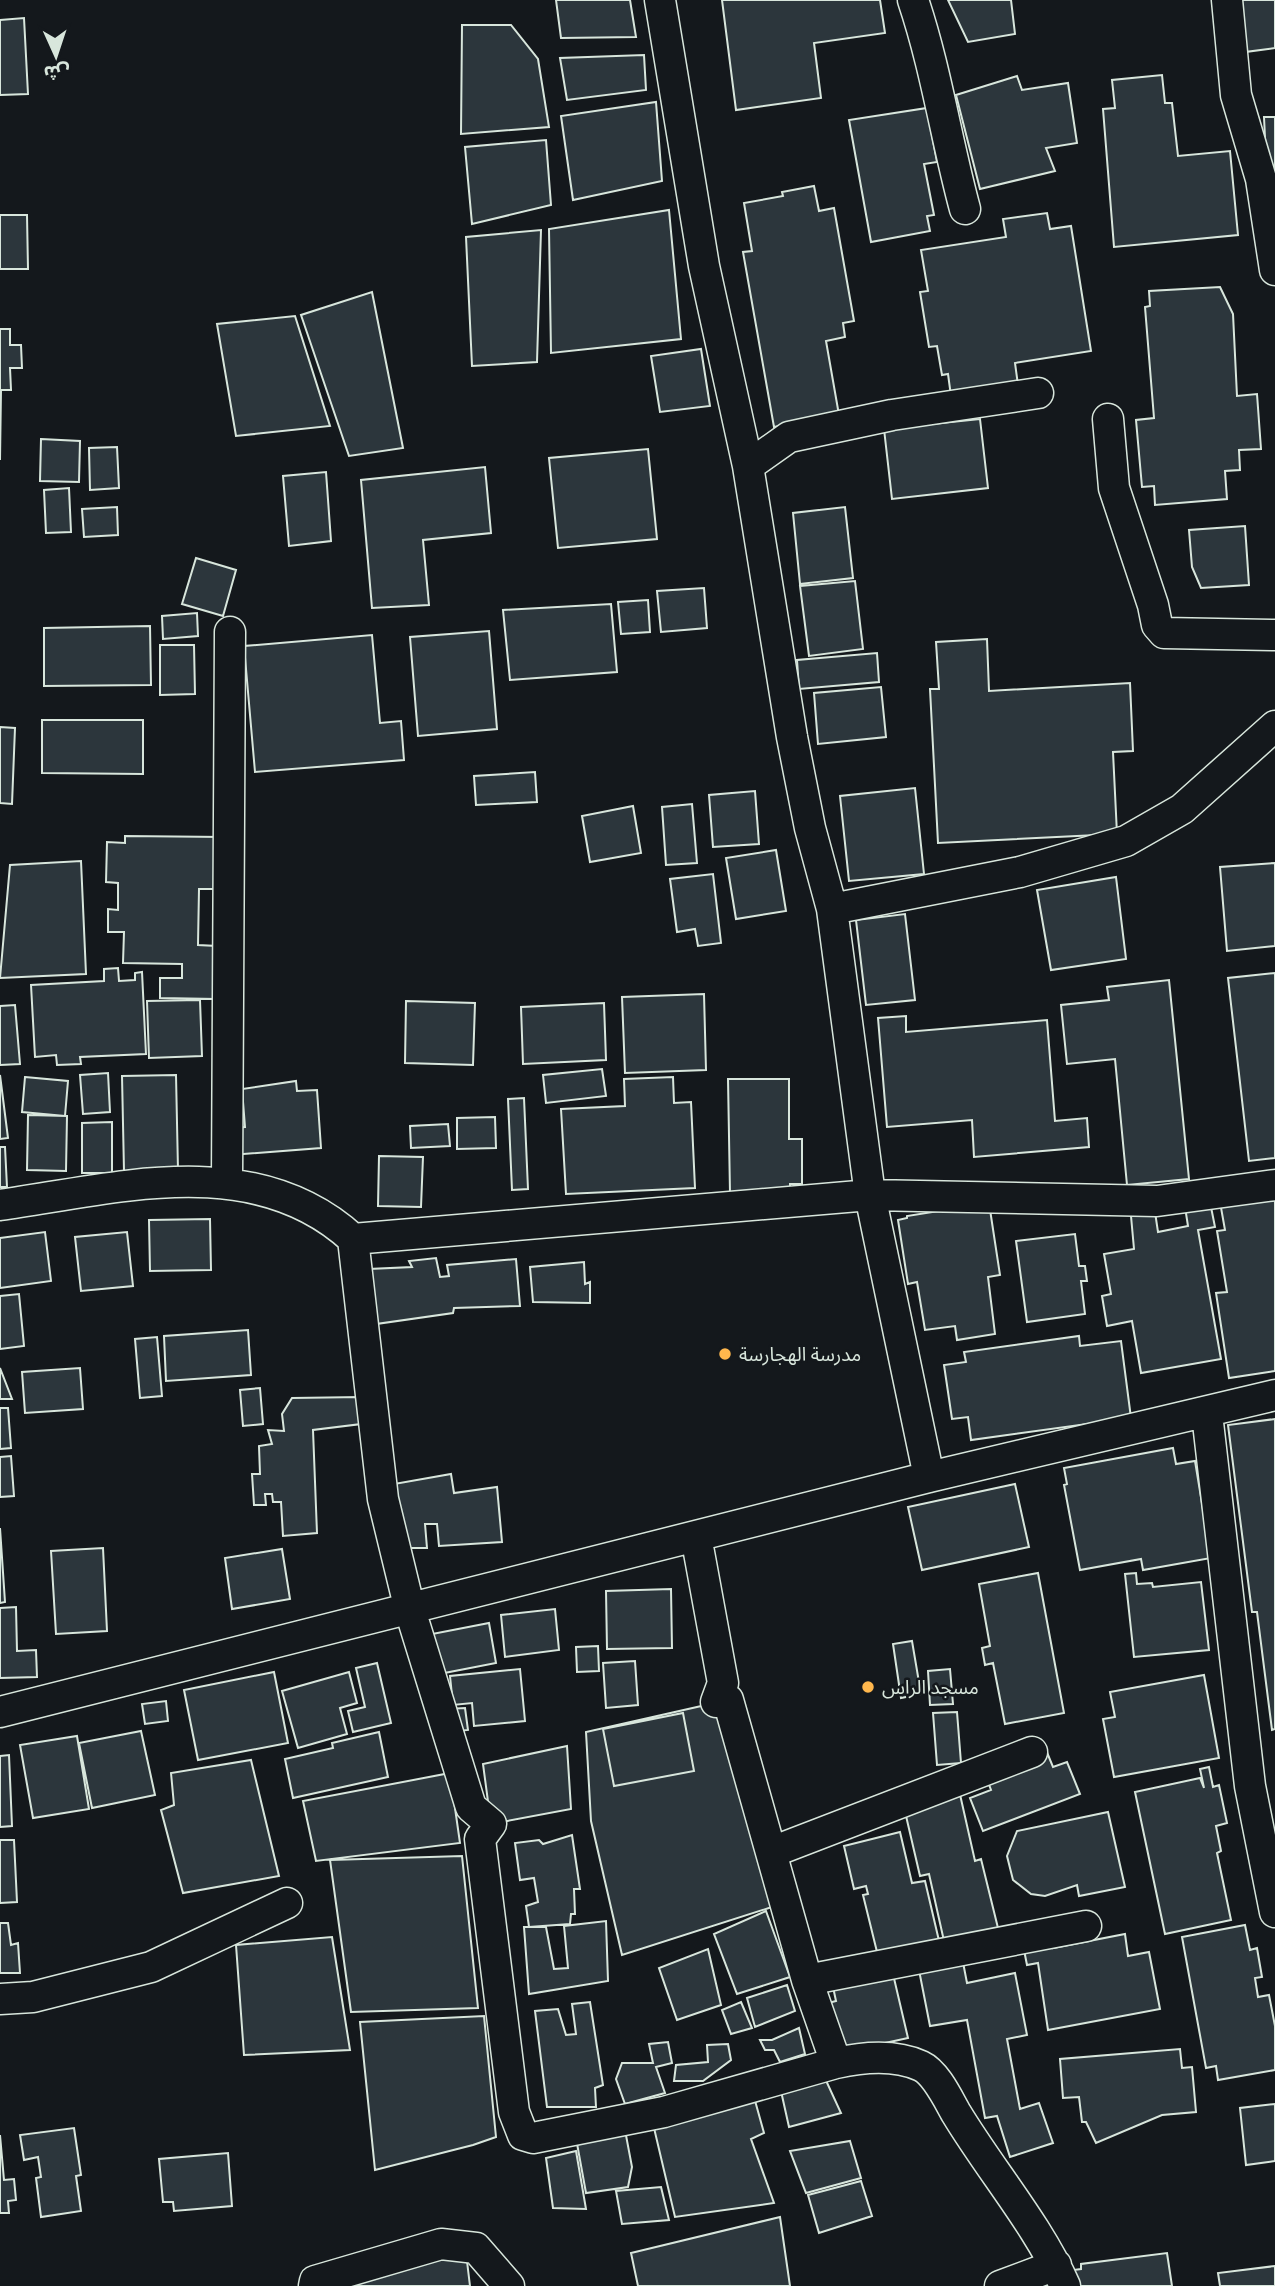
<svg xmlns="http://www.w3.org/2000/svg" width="1275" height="2286" font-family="Overpass,'Noto Sans Arabic',sans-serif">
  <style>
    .building { fill: #2c363c; stroke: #d8e6dc; stroke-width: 2 }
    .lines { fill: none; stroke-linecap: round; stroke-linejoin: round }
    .street-casing { stroke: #d8e6dc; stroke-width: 33 }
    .street { stroke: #14181c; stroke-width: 30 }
    .poi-dot { fill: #ffb74d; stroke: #14181c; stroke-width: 2.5 }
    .labels { text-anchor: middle; stroke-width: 5; stroke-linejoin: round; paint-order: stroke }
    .poi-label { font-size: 19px; fill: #d8e6dc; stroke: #14181c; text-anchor: start }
  </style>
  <rect width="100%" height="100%" fill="#14181c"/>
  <path class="building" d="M556,0H630L636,37L561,38Z
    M722,0H880L885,33L814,43L821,98L736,110Z
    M948,0H1011L1015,34L968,42Z
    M1239,0H1275V48L1245,52Z
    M24,18L28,94L0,95V20Z
    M462,25H511L538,59L549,127L461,134Z
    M644,55L646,90L567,100L560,58Z
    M1162,75L1165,103H1172L1178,156L1230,151L1238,235L1114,247L1103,109L1115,108L1112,80Z
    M1017,76L1022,90L1068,83L1077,143L1046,148L1055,171L980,189L956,95Z
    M656,102L662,181L573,200L561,116Z
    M927,108L937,162L924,164L934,215L927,216L930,231L871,242L849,120Z
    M1264,117H1275V201H1268Z
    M546,140L551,205L472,224L465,147Z
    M814,186L819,211L834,208L854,321L843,323L845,337L826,341L839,415L774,427L743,252L752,251L744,203L783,196L782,192Z
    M669,210L681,339L551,353L549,229Z
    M1047,213L1050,229L1071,226L1091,351L1015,363L1018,385L951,396L948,374L942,375L937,346L929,347L920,292L928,291L921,250L1006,237L1003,219Z
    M0,215H27L28,269H0Z
    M541,230L537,362L472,366L466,237Z
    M1220,287L1233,314L1237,396L1257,394L1261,449L1239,450L1240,470L1225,471L1227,499L1155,505L1154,486L1142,487L1136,420L1154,418L1145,307L1150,306L1149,291Z
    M372,292L403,448L349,456L301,315Z
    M295,316L330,426L236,436L217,324Z
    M0,329H10V345H21L22,368H10L11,390H1L0,460Z
    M701,349L710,406L660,412L651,356Z
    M980,419L988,488L892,499L884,429Z
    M41,439L80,441L79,482L40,481Z
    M117,447L119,488L90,490L89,448Z
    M648,449L657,539L558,548L549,458Z
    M485,467L491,533L423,540L429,605L372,608L361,480Z
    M326,472L331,541L289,546L283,476Z
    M69,488L71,532L46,533L44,490Z
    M117,507L118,535L84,537L82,509Z
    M845,507L853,578L800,584L793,513Z
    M1245,526L1249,585L1201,588L1192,567L1189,530Z
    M196,558L236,570L223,616L182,604Z
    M855,581L863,649L809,656L800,586Z
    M704,588L707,628L661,632L657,591Z
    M648,600L650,632L621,634L618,602Z
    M611,604L617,672L510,680L503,610Z
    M197,613L198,636L163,639L162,616Z
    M150,626L151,685L44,686V628Z
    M489,631L497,729L418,736L410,637Z
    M372,635L380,723L401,721L404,760L255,772L244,646Z
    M987,639L989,691L1130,683L1133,751L1113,752L1117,834L938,843L930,689H939L936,642Z
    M160,645H194L195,694L160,695Z
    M877,653L879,682L799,689L797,660Z
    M881,687L886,737L818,744L814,693Z
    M42,720H143V774L42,773Z
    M0,727L15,728L12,804L0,803Z
    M535,772L537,802L476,805L474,776Z
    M915,788L924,874L849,881L840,796Z
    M755,791L759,844L713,847L709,795Z
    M692,804L697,863L666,865L662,807Z
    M633,806L641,853L590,862L582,816Z
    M125,836L224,837V889H199L198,945L217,946V999L160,998V978H182V964L123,963L124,932H108V909L118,910V883L106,882L107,842L125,843Z
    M776,850L786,911L736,919L726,858Z
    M81,861L86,974L0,978L10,865Z
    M1275,863V946L1227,951L1220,867Z
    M713,874L721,943L698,946L695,929L677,932L670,879Z
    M1116,877L1126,959L1051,970L1037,890Z
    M905,914L915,1000L866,1005L856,920Z
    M118,968L119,981L135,980V973L142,972L146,1054L80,1057L81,1064L57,1065L56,1055L35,1057L31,985L104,981V969Z
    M1275,973V1158L1249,1161L1228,978Z
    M1169,980L1189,1179L1127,1185L1115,1059L1067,1064L1061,1005L1109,1000L1107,987Z
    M704,994L706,1070L625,1073L622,997Z
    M200,1000L202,1056L149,1058L147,1001Z
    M406,1001L475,1003L473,1065L405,1063Z
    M604,1003L606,1060L523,1064L521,1007Z
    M15,1005L20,1064L0,1065V1006Z
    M906,1016V1032L1047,1020L1055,1121L1087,1118L1089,1147L974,1157L972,1120L887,1127L878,1018Z
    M602,1069L606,1096L546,1103L543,1075Z
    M108,1073L110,1112L83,1114L80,1075Z
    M0,1075L8,1138L0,1139Z
    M176,1075L178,1170L124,1171L122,1076Z
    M25,1077L68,1081L65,1116L22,1112Z
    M673,1077L674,1103L691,1102L695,1188L566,1194L561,1109L625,1106L624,1079Z
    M728,1079H789V1139H802V1184H790V1192L730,1193Z
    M296,1081L297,1091L317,1090L321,1148L231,1155L228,1128L245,1127L242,1089Z
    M524,1098L528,1189L512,1190L508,1099Z
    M28,1115L67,1116L66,1171L27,1170Z
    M495,1117L496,1148L457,1149V1118Z
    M112,1122V1173H82V1123Z
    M448,1124L450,1146L411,1148L410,1126Z
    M0,1147H5L7,1187H0Z
    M379,1156L423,1157L421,1207L378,1206Z
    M1275,1193V1371L1229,1378L1216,1293L1227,1292L1217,1231L1225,1230L1220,1202Z
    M1210,1202L1215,1227L1198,1230L1221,1359L1141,1373L1132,1321L1107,1326L1102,1296L1111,1294L1104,1254L1134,1249L1131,1216L1155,1212L1158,1232L1188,1226L1185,1207Z
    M989,1203L1000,1275L988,1277L995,1334L957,1340L955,1326L925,1330L917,1282L908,1284L898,1220L907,1218V1216Z
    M210,1219L211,1270L150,1271L149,1220Z
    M45,1232L51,1281L0,1288V1238Z
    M127,1232L133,1286L81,1291L75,1237Z
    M1075,1234L1079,1266H1085L1087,1281H1081L1085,1314L1027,1322L1016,1241Z
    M436,1258L440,1277L449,1276L447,1265L516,1259L520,1306L454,1308L453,1313L376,1324L369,1269L412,1267L409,1261Z
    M584,1262L585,1284L590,1282V1303L533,1302L530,1267Z
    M19,1294L24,1346L0,1349V1296Z
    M248,1330L251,1375L166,1381L164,1336Z
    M1079,1336L1080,1346L1121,1341L1131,1418L971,1440L968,1417L952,1419L944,1365L966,1362L964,1352Z
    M157,1337L162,1396L140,1398L135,1339Z
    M0,1368L12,1399H0Z
    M80,1368L83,1409L25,1413L22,1372Z
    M260,1388L263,1424L243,1426L240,1390Z
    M361,1397V1424L313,1430L317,1533L283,1536L281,1502H273L272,1494H265L266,1505H254L252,1474H260L259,1446L272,1444L268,1430L284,1431L282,1414L292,1398Z
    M0,1408H8L11,1448L0,1449Z
    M1275,1419V1729L1272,1730L1257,1612H1252L1228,1425Z
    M1173,1448L1176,1464L1195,1461L1211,1558L1143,1570L1141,1559L1080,1570L1064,1485L1067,1484L1064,1468Z
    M11,1456L14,1496L0,1497V1457Z
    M451,1474L454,1493L497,1487L502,1542L439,1546L437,1524H425L427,1548H401L394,1484Z
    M1015,1484L1029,1547L922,1570L908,1507Z
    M0,1528L5,1602L0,1603Z
    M103,1548L107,1631L56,1634L51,1551Z
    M282,1549L290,1599L232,1609L225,1558Z
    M1038,1573L1064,1713L1005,1724L993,1663L985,1665L982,1648L990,1646L979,1584Z
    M1136,1573L1137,1584L1152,1583L1153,1587L1201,1582L1209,1650L1134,1657L1125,1574Z
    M671,1589L672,1648L607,1649L606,1591Z
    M16,1607L17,1651L36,1650L37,1677L0,1678V1608Z
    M555,1609L559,1650L505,1657L501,1615Z
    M489,1623L496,1663L434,1675L427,1635Z
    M912,1641L921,1694L901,1698L893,1644Z
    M598,1646L599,1671L577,1672L576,1647Z
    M635,1661L638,1705L606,1708L603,1663Z
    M377,1663L391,1723L353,1732L348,1711L365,1707L356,1668Z
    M520,1669L525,1721L474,1726L472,1703L453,1705L450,1676Z
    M950,1669L953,1704L930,1705L928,1671Z
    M274,1672L288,1743L198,1760L184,1690Z
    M349,1672L357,1703L340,1708L347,1734L298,1748L282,1691Z
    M1204,1675L1219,1758L1114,1777L1103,1719L1115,1717L1110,1692Z
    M728,1700L772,1907L622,1955L591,1821L586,1732Z
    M166,1701L168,1721L145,1724L142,1704Z
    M465,1708L468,1730L451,1732L448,1709Z
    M957,1712L961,1763L937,1765L933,1713Z
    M683,1713L694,1771L614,1786L603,1729Z
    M141,1731L155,1795L92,1808L79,1743Z
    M379,1732L388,1777L293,1798L285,1759L333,1748L332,1743Z
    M77,1736L89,1809L33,1818L20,1745Z
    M567,1746L571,1809L491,1824L483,1764Z
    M1046,1750L1053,1767L1067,1762L1080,1794L983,1831L970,1798L991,1790L985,1774Z
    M9,1755L12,1826L0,1827V1756Z
    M251,1760L279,1876L183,1893L161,1810L174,1805L171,1773Z
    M1209,1767L1213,1787L1219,1785L1227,1823L1216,1826L1221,1851L1217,1853L1231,1920L1165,1934L1135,1792L1200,1778L1204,1788L1200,1769Z
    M450,1773L460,1843L316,1861L303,1801Z
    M959,1790L975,1861L981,1859L998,1928L944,1941L929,1874L920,1876L903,1803Z
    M1108,1812L1125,1887L1079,1896L1077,1885L1045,1896L1031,1894L1013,1880L1007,1856L1017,1831Z
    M900,1832L912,1883L925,1881L940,1945L879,1960L863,1895L868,1894L866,1886L854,1889L844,1846Z
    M572,1835L580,1889H574L575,1914H571L570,1924L529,1927L526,1906L538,1902L534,1878L520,1880L515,1843L539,1840L543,1844Z
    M0,1840H14L17,1902L0,1903Z
    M462,1856L478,2008L351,2012L330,1860Z
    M766,1911L790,1977L737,1994L714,1934Z
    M606,1921L608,1981L529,1994L524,1927H546L554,1969L568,1968L564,1926Z
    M0,1923H8L11,1945L18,1943L20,1973H0Z
    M1245,1925L1250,1950L1257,1948L1262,1977L1255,1978L1258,1997L1269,1995L1275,2026V2070L1218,2080L1216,2066L1206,2068L1182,1937Z
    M1050,1934L1053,1948L1125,1934L1128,1956L1149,1952L1160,2009L1048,2030L1038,1963L1027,1965L1022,1940Z
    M332,1937L350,2050L244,2055L236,1945Z
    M708,1949L721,2005L677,2020L659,1968Z
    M962,1957L967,1983L1015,1973L1027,2035L1007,2039L1020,2109L1039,2103L1053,2143L1010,2157L997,2116L985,2118L967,2020L930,2026L918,1965Z
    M893,1974L908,2038L839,2053L828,2003L836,2001L833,1987Z
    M787,1985L795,2011L755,2027L747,1998Z
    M590,2002L603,2085L595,2088L596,2107H547L535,2011L558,2009L566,2035L576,2034L572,2004Z
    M741,2002L752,2028L731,2034L722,2010Z
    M484,2016L496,2137L473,2145L375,2170L360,2022Z
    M799,2028L805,2054L780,2062L774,2050H765L760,2040H772Z
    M668,2042L672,2063L656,2067L665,2093L625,2104L616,2079L622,2063H653L649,2044Z
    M728,2044L731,2060L703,2081H674L676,2065L708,2062L707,2045Z
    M1180,2049L1182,2068L1192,2067L1196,2112L1162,2115L1096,2143L1086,2122H1082L1079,2097L1063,2098L1060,2059Z
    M823,2074L841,2113L789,2127L781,2091Z
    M754,2097L764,2133L751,2139L774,2203L675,2217L654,2128Z
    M1275,2104V2161L1246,2165L1240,2108Z
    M74,2128L81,2175L76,2176L81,2211L41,2217L36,2178L41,2177L38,2157L24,2160L20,2135Z
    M625,2130L632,2167L628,2187L586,2193L576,2138Z
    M0,2135L4,2180L14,2179L16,2200L8,2201L9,2213H0Z
    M850,2141L861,2178L806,2193L790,2151Z
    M576,2151L586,2209L553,2208L546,2158Z
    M228,2153L232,2206L174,2211L173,2202H163L159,2159Z
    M861,2181L872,2216L819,2233L808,2195Z
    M661,2187L669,2220L622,2224L616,2191Z
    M780,2217L790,2286H638L631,2253Z
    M466,2253L470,2286H339Z
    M1167,2253L1172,2286H1075L1073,2270L1081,2269V2264Z
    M1275,2266V2286H1220L1218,2273Z"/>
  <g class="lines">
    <defs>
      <path id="street" d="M660,0L704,266L748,466L792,737L810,828L832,909L870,1195L929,1477
        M913,0C936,68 946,139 965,209
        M1227,0L1236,95L1261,179L1275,270
        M1108,419L1114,488L1153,605L1157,625L1164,633L1275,635
        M748,466L789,437L892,415L1038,393
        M832,909L1020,872L1126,841L1182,809L1275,726
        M227,1181L230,632
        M0,1205C118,1188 255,1149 353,1239L383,1499L410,1610L471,1807L491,1824L480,1839L514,2112L523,2135L533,2138L664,2112L836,2063
        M353,1239L870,1195L1157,1201L1275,1185
        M1207,1414L1250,1786L1275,1912
        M696,1536L723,1683L716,1702L728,1700L807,1980L836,2063C863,2057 895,2054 921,2066C936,2073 948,2099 956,2113C991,2171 1038,2225 1065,2286
        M0,1712L929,1477L1275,1395
        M772,1852L1032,1752
        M807,1980L1086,1926
        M0,1999L33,1997L151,1967L287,1903
        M314,2286L315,2281L441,2244L476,2248L509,2286
        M1000,2286L1056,2265"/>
    </defs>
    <use href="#street" class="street-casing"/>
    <use href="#street" class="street"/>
  </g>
  <g class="poi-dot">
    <circle cx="725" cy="1354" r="7"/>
    <circle cx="868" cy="1687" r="7"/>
  </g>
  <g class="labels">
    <g class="poi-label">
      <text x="739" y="1361">مدرسة الهجارسة</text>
      <text x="882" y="1694">مسجد الراس</text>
    </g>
  </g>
  <g transform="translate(56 56) rotate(177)" stroke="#14181c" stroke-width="5" paint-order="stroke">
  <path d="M0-5L12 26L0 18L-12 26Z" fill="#d8e6dc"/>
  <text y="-10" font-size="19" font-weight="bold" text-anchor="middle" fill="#d8e6dc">ش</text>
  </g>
</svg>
